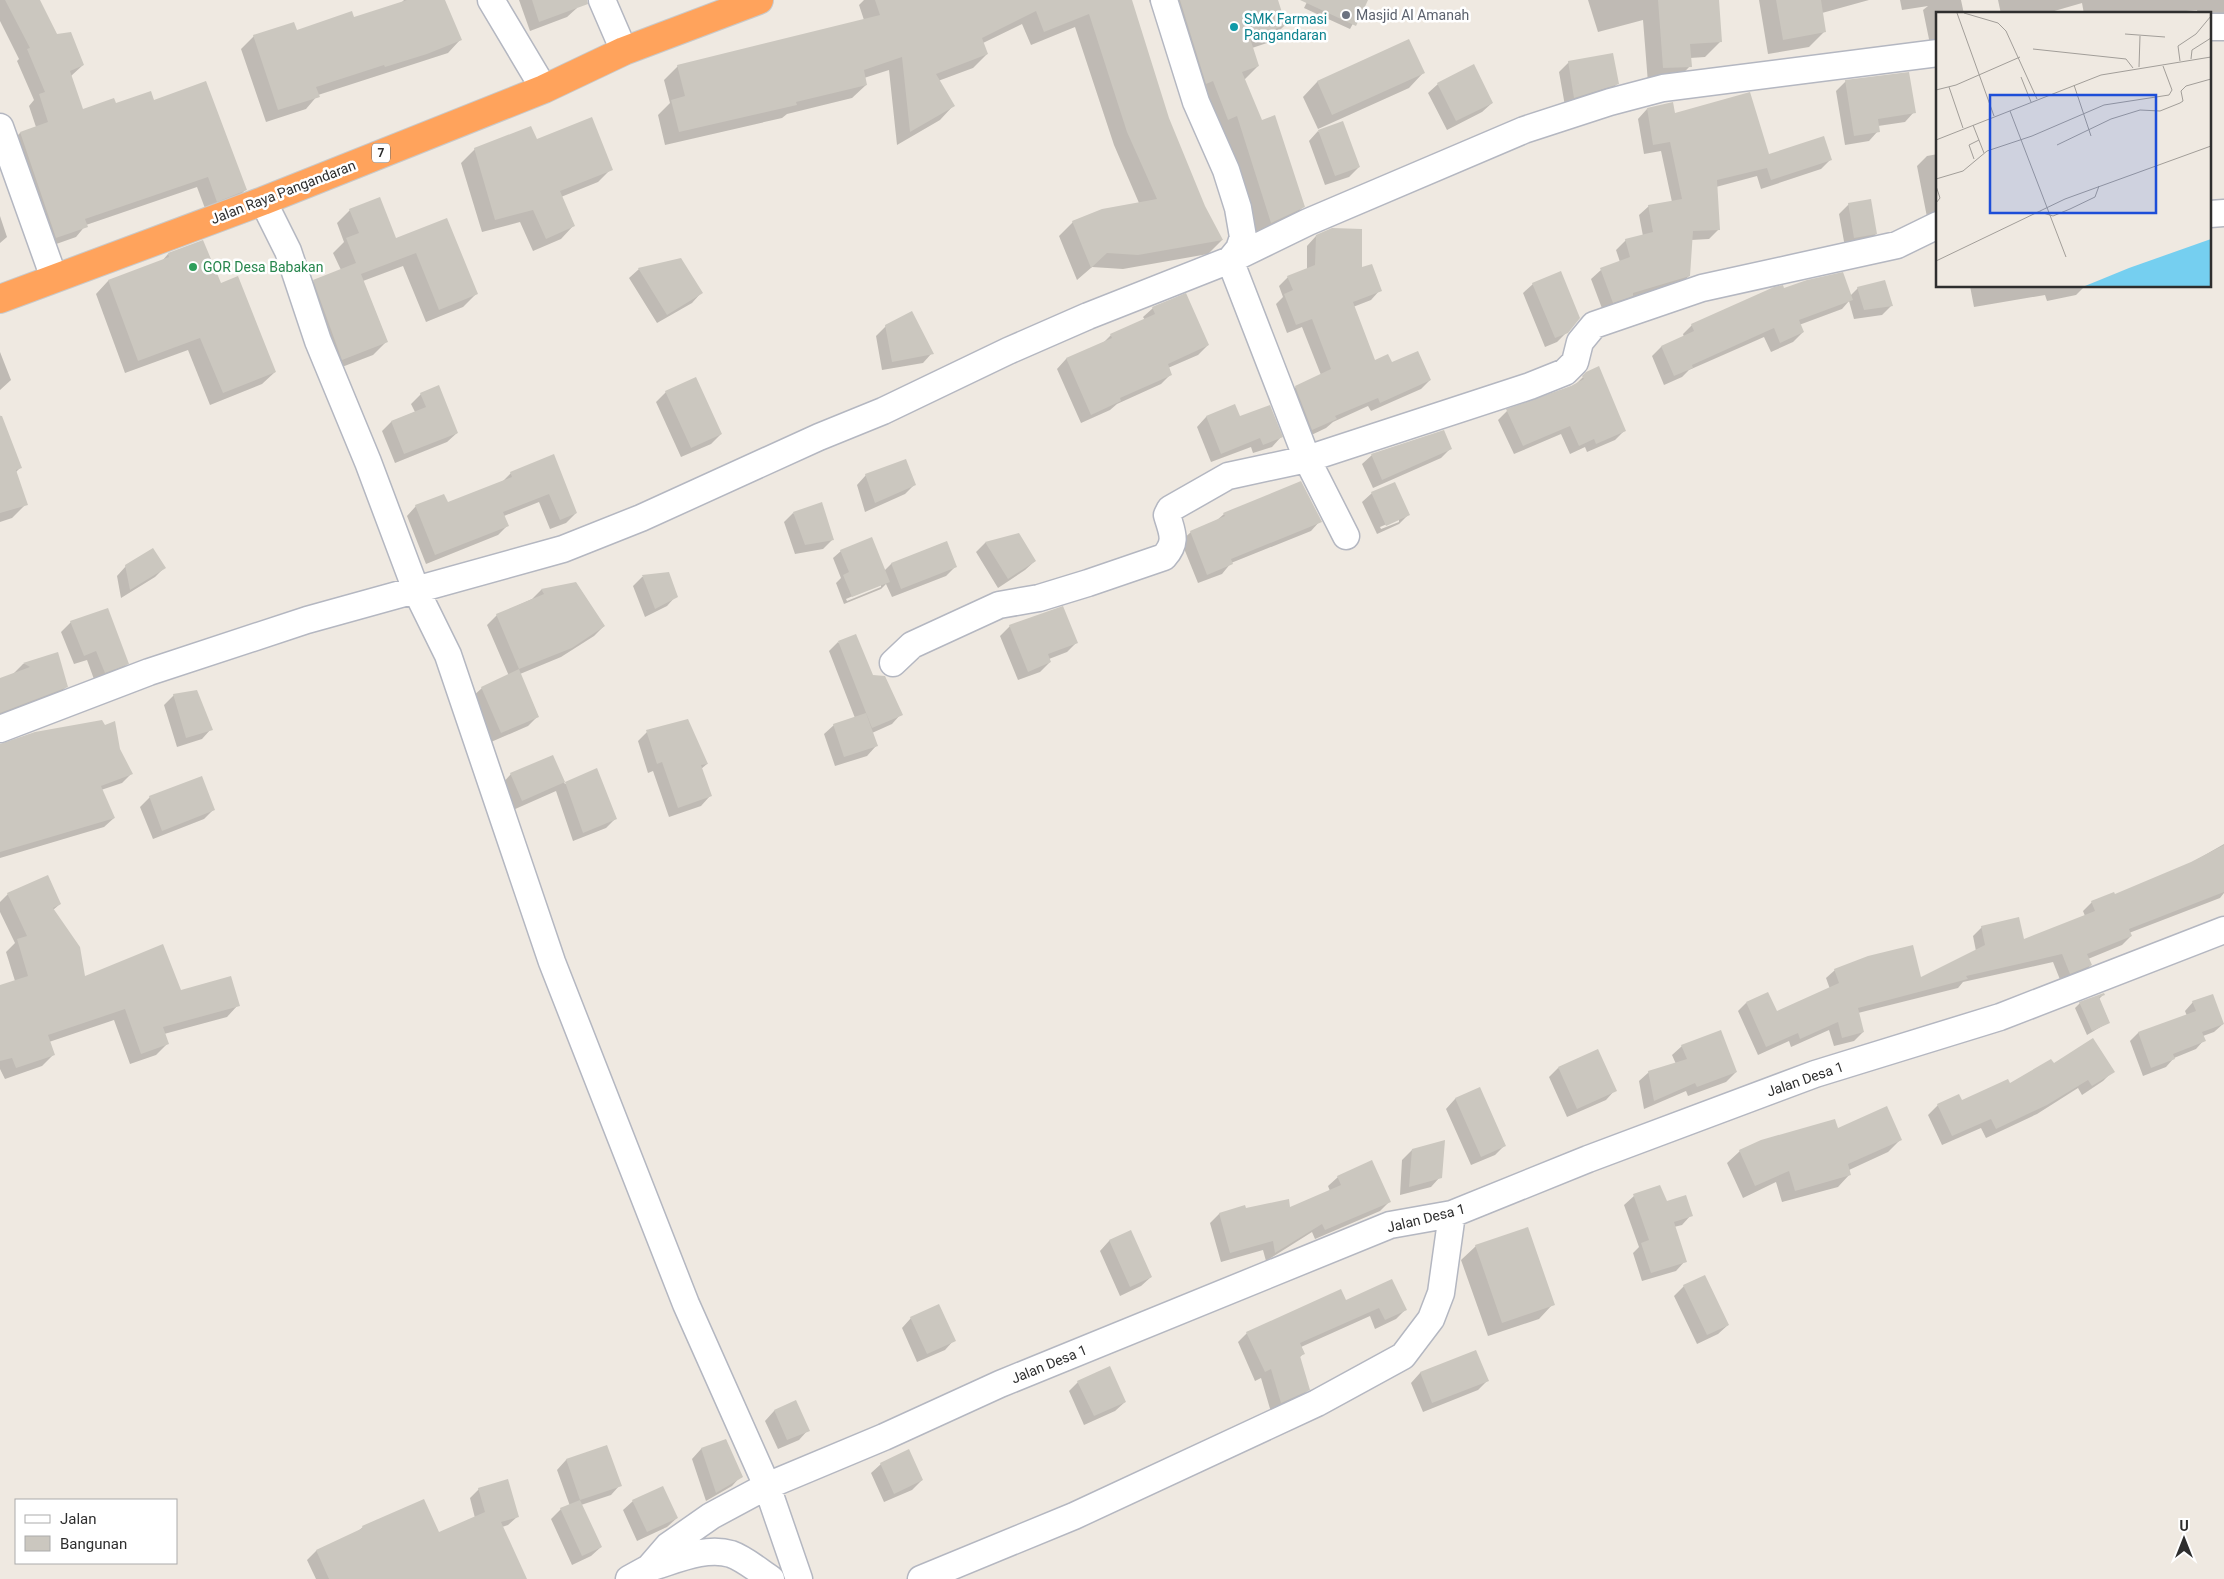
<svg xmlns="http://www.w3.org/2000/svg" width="2224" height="1579" font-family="Roboto,sans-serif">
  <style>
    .shadow { fill: #0003; fill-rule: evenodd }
    .building { fill: #cbc7bf }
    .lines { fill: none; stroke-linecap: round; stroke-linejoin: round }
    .street-casing { stroke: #b4b7c1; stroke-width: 29 }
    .highway-casing { stroke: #c9c9c9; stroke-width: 30 }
    .street { stroke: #fff; stroke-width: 26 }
    .highway { stroke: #ffa35c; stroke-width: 28 }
    .worship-dot { fill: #6b7280; stroke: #fff; stroke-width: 2 }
    .culture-dot { fill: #0f9aa8; stroke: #fff; stroke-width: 2 }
    .leisure-dot { fill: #2e9e5b; stroke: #fff; stroke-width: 2 }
    .labels { text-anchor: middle; stroke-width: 5; stroke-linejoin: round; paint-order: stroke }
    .shield { fill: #fff; stroke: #6d6d6d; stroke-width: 1 }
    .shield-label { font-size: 12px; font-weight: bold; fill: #2e2e2e }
    .worship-label { font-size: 14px; fill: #5b616d; stroke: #fff; text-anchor: start }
    .culture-label { font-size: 14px; fill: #0d838f; stroke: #fff; text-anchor: start }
    .street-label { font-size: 14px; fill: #2e2e2e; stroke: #fff }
    .leisure-label { font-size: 14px; fill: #27864d; stroke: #fff; text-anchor: start }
    .inset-road { fill: none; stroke: #a29e99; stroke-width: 1 }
    .view { fill: #1d4ed8; fill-opacity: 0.15; stroke: #1d4ed8; stroke-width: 2.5 }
    .inset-edge { fill: none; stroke: #2e2e2e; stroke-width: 2.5 }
  </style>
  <rect width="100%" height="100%" fill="#efe9e1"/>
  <path class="shadow" d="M0,0H39L57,35L83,65L71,76L82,110L115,104L153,101L245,190L235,201L206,211L197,187L86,225L76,237L45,248L10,143L20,133L36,127L29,106L34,100L17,61L19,59L0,21Z
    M404,0H444L460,40L448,53L318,95L306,109L266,122L241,49L254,36L296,31L353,19L401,3Z
    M519,0H575L577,8L567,17L530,31Z
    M864,0H1131L1168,118L1204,207L1222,240L1208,254L1123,269L1092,267L1077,280L1059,236L1073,222L1139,203L1114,145L1075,27L1031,45L1022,24L983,43L987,54L973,68L938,81L953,106L940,120L897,145L889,70L864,78L866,85L852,98L787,114L782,118L665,145L658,115L670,103L664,80L678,66L864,20L859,5Z
    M1149,0H1277L1285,25L1267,43L1252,48L1258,66L1244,80L1261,121L1303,207L1285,225L1253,240L1157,7L1150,3Z
    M1308,0H1366L1350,29L1304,8Z
    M1588,0H1717L1721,41L1705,57L1690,58V66L1675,82L1648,83L1643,20L1598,32Z
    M1759,0H1869L1822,13L1825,31L1809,47L1768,54Z
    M1900,0H1961L1964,14H1938V42L1930,44L1923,10L1928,6L1902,10Z
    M1998,0H2224V17L2210,19V14H2198L2197,10L2154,14H2084L2082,3L2044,14H2001Z
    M1408,41L1423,73L1409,88L1318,129L1303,97L1317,82Z
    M1569,62L1617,84L1608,93L1565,106L1559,72Z
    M1846,81L1914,112L1905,122L1878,126V131L1869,141L1845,145L1836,91Z
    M1438,84L1492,103L1482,112L1447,130L1428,93Z
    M1647,109L1674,114L1768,155L1830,160L1821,169L1761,189L1757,176L1716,187L1719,229L1709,239L1691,240L1689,276L1679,285L1603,311L1591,279L1601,270L1620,262L1616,250L1626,240L1643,236L1639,215L1649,206L1672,202L1661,151L1644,154L1638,119Z
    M1318,131L1359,167L1349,177L1325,185L1309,141Z
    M536,141L611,169L598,182L561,197L574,225L561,239L533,251L520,222L482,232L461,163L475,149Z
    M1938,154V215L1927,217L1917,166L1927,156Z
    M1849,204L1876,234L1866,243L1845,247L1839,214Z
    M350,210L395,240L446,220L476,294L463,307L426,322L403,266L363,281L387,341L373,355L329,372L301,294L314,281L341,270L333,253L344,242L337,223Z
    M0,216L7,237L0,243Z
    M1316,236L1361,269L1380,290L1371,300L1353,307L1374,362L1430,380L1421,389L1371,411L1368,406L1333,422L1326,428L1303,439L1286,396L1296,387L1321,375L1302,327L1287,333L1276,304L1283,297L1279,286L1288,277L1307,269V246Z
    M168,254L220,285L275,372L262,384L210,405L188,350L125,373L96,294L108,281L162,261Z
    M639,269L701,293L692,303L657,323L629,278Z
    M1533,284L1567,332L1557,342L1545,347L1523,293Z
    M1970,286H2085L2076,295L2047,301L2045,295L1974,307Z
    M1858,288L1891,306L1882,315L1854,319L1849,301L1842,309L1799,325L1803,332L1793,342L1771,352L1764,337L1689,370L1682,377L1664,385L1652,356L1661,347L1684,337L1683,334L1692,325L1784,290L1850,296Z
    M1153,308L1208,345L1198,355L1168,368L1171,374L1161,384L1117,404L1110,410L1081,423L1057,369L1066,359L1103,343L1111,335L1145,320L1143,317Z
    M886,326L932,353L923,363L882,370L876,336Z
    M0,352L11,380L0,390Z
    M1587,373L1624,431L1615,440L1587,452L1585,447L1570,454L1561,434L1514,454L1498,420L1507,411L1575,385Z
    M666,392L721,434L711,444L681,457L656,402Z
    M421,394L457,433L447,442L395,463L382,431L391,422L415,412L411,404Z
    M1235,406L1239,417L1281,437L1272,447L1253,453L1251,447L1211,462L1197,427L1206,417Z
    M0,415L20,468L16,472L26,504L12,518L0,522Z
    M1451,448L1441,458L1373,488L1362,464L1372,455Z
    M553,456L576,513L566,523L550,529L539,502L504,516L507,526L498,535L426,564L407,516L416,506L447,504L501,483L511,473Z
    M866,475L915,484L905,494L865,512L857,485Z
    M1372,493L1408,515L1399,524L1377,534L1362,502ZM1399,519V522L1381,529L1380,527Z
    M793,513L833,539L823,549L795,554L784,522Z
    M1224,514L1320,521L1311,531L1231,563L1222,574L1198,583L1181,541L1191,532L1216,521Z
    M1018,535L1035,561L1025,570L998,588L976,552L985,543Z
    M946,542L956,566L946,576L892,597L886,584L881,589L844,604L836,583L841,578L833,558L841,551L884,571L891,564ZM881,584V587L847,601L846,599Z
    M126,566L164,568L155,577L121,598L117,576Z
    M668,573L676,596L667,606L645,617L633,586L642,577Z
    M576,583L604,626L594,636L561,657L520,674L538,716L528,726L491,742L472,697L482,688L509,676L487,625L497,615L532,599L541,590Z
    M71,622L128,663L118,673L95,682L87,660L74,664L61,632Z
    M1010,626L1077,642L1067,652L1049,659L1050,662L1040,672L1018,680L1000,636Z
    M838,642L872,676L901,714L892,724L872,733L876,746L867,756L835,766L824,734L834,725L855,718L829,651Z
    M57,654L67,686L57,696L0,718V679L13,674L23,664Z
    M174,695L211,729L202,739L177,747L164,705Z
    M647,732L707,764L701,769L710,796L701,806L669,817L653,771L648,773L638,741Z
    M0,747L119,749L131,774L122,783L101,790L114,818L104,827L0,858Z
    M552,756L565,784L596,770L616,818L606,828L573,841L556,791L513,810L502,784L511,774Z
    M150,797L213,810L204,819L153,839L140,807Z
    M2224,844V893L2220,898L2129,933L2131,936L2122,945L2088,959L2091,965L2082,974L2061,982L2053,962L1963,982L1958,988L1858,1013L1863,1032L1854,1041L1834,1046L1829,1030L1791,1047L1789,1041L1758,1055L1738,1011L1746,1003L1776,1012L1830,989L1826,978L1835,970L1920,979L1976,951L1973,936L1982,927L2023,941L2085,916L2083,911L2092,902L2114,896L2191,863Z
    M8,894L60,904L53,910L84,978L181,991L238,1005L227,1017L164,1034L167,1044L156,1055L130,1064L114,1020L49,1042L53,1055L42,1066L5,1079L0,1069V986L15,981L6,952L15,943L0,912V902Z
    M2103,995L2099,999L2109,1022L2087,1035L2075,1008L2080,1003Z
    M2193,1002L2223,1024L2214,1032L2203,1036L2204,1040L2196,1049L2174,1058L2166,1067L2143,1076L2130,1041L2138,1033L2187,1016L2185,1011Z
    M1682,1046L1736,1072L1726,1082L1688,1096L1686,1091L1644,1109L1639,1081L1649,1072L1676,1064L1672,1055Z
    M2054,1065L2113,1071L2103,1081L2082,1095L2078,1088L2037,1114L1986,1138L1981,1128L1942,1145L1928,1115L1938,1105L1961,1102L2009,1085Z
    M1558,1068L1615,1090L1606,1100L1567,1117L1549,1077Z
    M1479,1089L1505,1145L1495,1155L1471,1165L1446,1109L1455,1099Z
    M1837,1130L1901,1139L1888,1152L1849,1170L1850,1174L1838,1187L1782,1202L1776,1182L1743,1198L1727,1163L1740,1151Z
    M1412,1150L1440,1177L1431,1187L1400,1195L1402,1160Z
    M1338,1177L1389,1202L1380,1211L1315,1239L1312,1232L1266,1261L1263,1250L1221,1262L1210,1223L1219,1214L1245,1210L1290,1209L1330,1191L1328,1186Z
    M1634,1196L1666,1203L1691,1215L1682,1225L1674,1227L1685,1261L1676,1271L1642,1281L1633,1253L1639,1247L1624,1205Z
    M1130,1232L1151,1277L1141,1286L1120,1296L1100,1251L1109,1241Z
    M1476,1246L1553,1304L1539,1319L1488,1336L1461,1260Z
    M1684,1286L1728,1325L1718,1334L1697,1344L1674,1296Z
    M1345,1301L1405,1310L1396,1319L1375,1329L1370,1316L1301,1347L1304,1353L1299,1358L1308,1390L1299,1399L1271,1412L1261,1378L1255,1381L1238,1342L1247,1333Z
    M911,1318L954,1340L945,1350L917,1362L902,1328Z
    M1475,1352L1487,1381L1478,1390L1423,1412L1411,1383L1420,1373Z
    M1078,1382L1125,1402L1115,1411L1084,1425L1069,1391Z
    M795,1402L808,1430L799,1440L778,1449L765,1421L774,1411Z
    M726,1440L741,1476L732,1486L706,1501L692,1459L701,1449Z
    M606,1446L620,1485L611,1495L581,1505L601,1547L591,1556L572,1565L551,1519L561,1509L570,1506L557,1470L566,1460Z
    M881,1464L922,1480L912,1490L884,1502L871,1473Z
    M479,1489L517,1517L508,1525L502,1527L526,1579H316L307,1560L316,1551L357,1532L363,1527L439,1534L475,1518L470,1498Z
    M633,1501L677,1518L667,1527L637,1541L623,1510Z"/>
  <path class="building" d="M5,0H40L57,34L71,32L84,65L70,71L83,109L114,98L116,103L151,91L154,100L206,81L247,190L217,202L208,177L85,219L88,227L56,238L20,132L48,122L39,94L45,92L27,49L30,48Z
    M407,0H445L462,40L427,54L385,67L384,65L316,87L320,97L278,110L253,35L294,22L297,30L352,11L354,17Z
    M532,0H587L588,4L539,22Z
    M875,0H1132L1169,118L1205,206L1223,240L1138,255L1107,253L1091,268L1072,221L1102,209L1157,199L1127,132L1089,14L1044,32L1036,11L982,38L988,54L936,74L955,106L910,132L902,57L864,70L867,85L796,102L797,105L679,132L671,100L685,96L677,65L880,15Z
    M1180,0H1278L1286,25L1250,38L1259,66L1242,72L1262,120L1275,115L1305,207L1271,223L1237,116L1228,120L1213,81L1206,84Z
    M1300,0H1368L1356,26Z
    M1658,0H1719L1722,42L1690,44L1692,67L1663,68Z
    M1776,0H1821L1826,32L1783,40Z
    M1409,39L1425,73L1332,115L1317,81Z
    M1613,53L1619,84L1574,98L1568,61Z
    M1474,64L1493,103L1456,121L1437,83Z
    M1909,72L1916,113L1878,119L1880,132L1854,136L1845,80Z
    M1750,92L1769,154L1824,136L1832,160L1771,180L1767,168L1717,180L1720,230L1693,231L1690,276L1633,293V296L1613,303L1600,268L1630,257L1625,239L1653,232L1648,205L1682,199L1670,142L1653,145L1647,108L1673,102L1675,113Z
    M592,117L613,170L560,191L575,226L546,239L533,210L495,220L474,148L531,126L537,139Z
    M1343,121L1360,167L1335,176L1318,130Z
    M380,197L396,238L447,218L478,294L439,310L416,253L361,274L388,342L342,360L313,280L356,263L346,238L359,233L349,209Z
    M1871,199L1877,234L1854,238L1848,203Z
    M1332,228L1362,229V267L1372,264L1382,291L1353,302L1375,360L1388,354L1392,362L1418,351L1431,380L1380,403L1378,398L1335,416L1337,419L1312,430L1295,386L1331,369L1312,319L1296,325L1284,294L1293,290L1287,276L1315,265L1316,235Z
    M203,240L221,283L238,276L276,372L223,393L200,338L138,361L108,280L169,257L168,253Z
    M681,258L703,293L667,315L638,268Z
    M1561,271L1580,318L1568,333L1555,338L1532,283Z
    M1843,272L1853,300L1799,320L1804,332L1780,343L1774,328L1692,365L1693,368L1674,376L1661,346L1694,331L1691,324L1774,287L1783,285L1784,288L1807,280Z
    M1885,280L1893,306L1864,310L1857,287Z
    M1186,293L1209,345L1168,364L1172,375L1120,398L1121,401L1091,415L1066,358L1112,338L1110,334L1155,314L1152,307Z
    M912,311L934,354L892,362L885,325Z
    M1599,366L1626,431L1596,444L1594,439L1579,446L1570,426L1523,446L1506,409L1571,386L1584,379L1582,376L1586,372Z
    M696,377L722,434L691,448L665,391Z
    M439,385L458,433L404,454L391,421L426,407L420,393Z
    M1235,404L1240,416L1270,405L1283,437L1263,445L1260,438L1221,454L1206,416Z
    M0,416H2L22,468L16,470L28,505L0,513Z
    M1444,430L1452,449L1382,480L1371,454Z
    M554,454L577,513L560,520L549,494L503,512L509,526L435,555L415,505L444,494L448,502L512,477L510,472Z
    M906,459L916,485L875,503L865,474Z
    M1301,481L1322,522L1231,559L1233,564L1207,575L1190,531L1225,516L1223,513Z
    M1395,482L1410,515L1386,526L1371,492Z
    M822,502L834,540L805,545L793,512Z
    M1019,533L1036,561L1008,579L985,542Z
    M872,537L890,582L852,597L843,575L849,572L840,550Z
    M947,541L957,567L901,589L891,563Z
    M153,548L166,568L130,590L125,565Z
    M669,572L678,597L655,609L642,575Z
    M576,582L605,626L572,648L519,669L496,614L544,594L541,589Z
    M1063,606L1078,643L1048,654L1051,662L1028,672L1009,625Z
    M108,608L129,664L105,673L96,651L84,656L70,621Z
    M856,634L873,675L885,676L903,715L872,728L838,641Z
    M58,652L68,687L0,713V678L30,667L23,663Z
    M519,669L539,717L501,733L481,687Z
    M197,690L213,730L186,738L173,694Z
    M866,713L878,746L844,757L833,724Z
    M688,719L708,764L701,765L712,796L678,808L662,762L657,764L646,730Z
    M102,720L105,725L115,721L120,749L133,774L101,786L115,818L0,852V744L35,732Z
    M553,755L565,782L522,801L510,773Z
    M597,768L617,819L583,833L565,782Z
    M202,776L215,810L162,831L149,796Z
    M2224,845V892L2129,929L2132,936L2087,954L2092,965L2070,974L2062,954L1966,976L1968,979L1858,1008L1864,1032L1842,1038L1838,1022L1800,1039L1798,1033L1766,1047L1746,1002L1768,992L1777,1011L1839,983L1834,969L1868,956L1913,945L1921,977L1985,945L1981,926L2019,917L2024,939L2095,911L2091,901L2114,892L2115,894L2191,862Z
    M48,875L61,904L53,908L80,947L85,976L163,944L181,990L231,976L240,1006L163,1027L169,1044L141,1054L125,1009L48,1035L55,1055L16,1068L12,1058L0,1061V985L28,976L17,939L27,936L7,893Z
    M2104,993L2105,995L2099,997L2110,1023L2092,1031L2079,1002Z
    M2213,994L2224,1024L2202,1032L2206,1041L2173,1054L2175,1059L2151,1068L2138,1032L2196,1011L2192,1001Z
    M1721,1030L1737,1072L1697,1087L1695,1083L1654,1101L1648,1071L1687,1059L1681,1045Z
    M2093,1038L2115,1072L2092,1086L2088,1080L2047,1105L1996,1129L1991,1119L1952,1136L1937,1104L1959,1094L1962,1100L2008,1079L2010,1083L2051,1059L2054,1063Z
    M1598,1049L1617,1091L1577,1109L1558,1067Z
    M1480,1087L1506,1146L1481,1157L1455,1098Z
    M1887,1106L1902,1140L1848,1164L1851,1175L1795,1191L1789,1171L1755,1186L1739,1150L1761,1140L1835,1119L1838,1128Z
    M1445,1140L1442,1178L1409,1187L1412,1149Z
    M1372,1160L1391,1202L1325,1230L1322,1224L1275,1253L1273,1241L1230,1253L1219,1213L1245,1205L1246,1208L1289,1199L1290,1207L1341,1185L1337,1176Z
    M1660,1185L1667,1201L1686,1195L1693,1216L1674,1222L1687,1262L1651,1273L1641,1243L1649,1240L1633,1194Z
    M1528,1227L1555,1305L1502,1323L1475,1245Z
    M1131,1230L1152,1277L1130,1287L1109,1240Z
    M1705,1275L1729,1325L1707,1335L1683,1285Z
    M1392,1279L1407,1310L1385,1320L1379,1308L1300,1343L1305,1354L1300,1356L1310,1390L1281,1403L1271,1369L1265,1372L1246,1332L1341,1289L1346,1300Z
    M939,1304L956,1341L927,1354L910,1317Z
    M1476,1350L1489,1381L1432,1403L1420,1372Z
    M1110,1366L1126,1402L1094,1416L1077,1381Z
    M796,1400L810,1431L787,1440L774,1410Z
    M726,1439L743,1477L716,1493L701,1448Z
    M607,1445L622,1486L580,1500L566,1459Z
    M909,1449L923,1480L894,1494L880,1463Z
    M508,1479L519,1517L501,1522L527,1579H329L316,1550L363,1528L362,1526L424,1499L439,1532L485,1512L478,1488Z
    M663,1486L678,1518L647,1532L632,1500Z
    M580,1500L602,1547L582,1556L560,1508Z"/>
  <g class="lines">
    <defs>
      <path id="street" d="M491,0L544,89
        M602,0L624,51
        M1164,0L1196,102L1226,170L1238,208L1243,237L1239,249L1230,260L1307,459L1346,536
        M2210,27H2224
        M0,127L54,278
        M263,201L288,251L318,341L368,462L416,590L448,655L552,962L686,1304L767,1486L799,1579
        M2210,214L2224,213
        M893,663L912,645L999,605L1039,598L1088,583L1164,557C1178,541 1172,533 1167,515L1170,509L1228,476L1307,459L1530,386L1565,372L1575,362L1580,342L1594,325L1702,288L1897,245L1938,225
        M0,729L149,672L307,620L563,549L641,518L819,437L883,411L1008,351L1088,316L1230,260L1308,222L1524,130L1610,102L1663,88L1938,53
        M649,1568C674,1561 705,1546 731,1554C745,1559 759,1571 771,1579
        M629,1579L649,1568L668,1546L711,1516L767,1486L884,1437L1000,1384L1390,1225L1452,1214L1588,1159L1815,1074L2000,1017L2224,930
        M921,1579L1074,1516L1317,1403L1403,1356L1431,1319L1441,1293L1452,1214"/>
      <path id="highway" d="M0,299L263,201L544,89L624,51L759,0"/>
    </defs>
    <use href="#street" class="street-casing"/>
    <use href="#highway" class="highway-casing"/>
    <use href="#street" class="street"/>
    <use href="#highway" class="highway"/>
  </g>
  <circle class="worship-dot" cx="1346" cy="15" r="5"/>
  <circle class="culture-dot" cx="1234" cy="27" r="5"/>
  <circle class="leisure-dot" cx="193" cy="267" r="5"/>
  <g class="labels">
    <rect class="shield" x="372" y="143.5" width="18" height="19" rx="4"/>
    <g class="shield-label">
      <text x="381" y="157">7</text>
    </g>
    <g class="worship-label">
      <text x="1356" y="20">Masjid Al Amanah</text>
    </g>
    <g class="culture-label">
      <text x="1244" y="24">SMK Farmasi<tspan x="1244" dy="16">Pangandaran</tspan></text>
    </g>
    <g class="street-label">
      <text transform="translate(283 192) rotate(-21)" y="5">Jalan Raya Pangandaran</text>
      <text transform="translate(1805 1079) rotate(-19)" y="5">Jalan Desa 1</text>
      <text transform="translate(1426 1218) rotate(-14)" y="5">Jalan Desa 1</text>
      <text transform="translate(1049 1364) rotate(-22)" y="5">Jalan Desa 1</text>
    </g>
    <g class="leisure-label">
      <text x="203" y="272">GOR Desa Babakan</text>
    </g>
  </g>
  <g transform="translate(1936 12)">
    <rect width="275" height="275" fill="#efe9e1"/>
    <path d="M275,227V274H149L193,256Z" fill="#75cff0"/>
    <path class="inset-road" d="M21,1L58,104M28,1L62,11L70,19L101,87M189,22L229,25M97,37L190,47L197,56M255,47L256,38L275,26M244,49L242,34L260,22L275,4M203,55L204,24M85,65L95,90M138,73L155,124M13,75L27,116M0,78L20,73L84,45M74,99L130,245M37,113L48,141M0,128L165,63L275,45M121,133L175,107L204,98L224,99L244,91L247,89L245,79L250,74L275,67M38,147L33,133L43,128M0,167L27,159L51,139L96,124L168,93L233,83L236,78L227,54M0,174L4,186L0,191M104,200L117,204L134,197L159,185L163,174M0,249L129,187L275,134"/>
    <path class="view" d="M54,83H220V201H54Z"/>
    <rect width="275" height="275" class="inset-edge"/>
  </g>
  <rect x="15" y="1499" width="162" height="65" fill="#ffffff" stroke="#ababab"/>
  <rect x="25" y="1515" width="25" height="8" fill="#ffffff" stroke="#ababab"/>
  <text x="60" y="1524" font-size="15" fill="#2e2e2e">Jalan</text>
  <rect x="25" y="1536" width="25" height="15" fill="#cbc7bf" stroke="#ababab"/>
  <text x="60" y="1549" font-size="15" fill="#2e2e2e">Bangunan</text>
  <g transform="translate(2184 1539)" stroke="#ffffff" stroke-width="4" paint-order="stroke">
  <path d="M0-4L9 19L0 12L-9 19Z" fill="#2e2e2e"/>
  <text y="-8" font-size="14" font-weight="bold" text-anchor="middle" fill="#2e2e2e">U</text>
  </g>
</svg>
